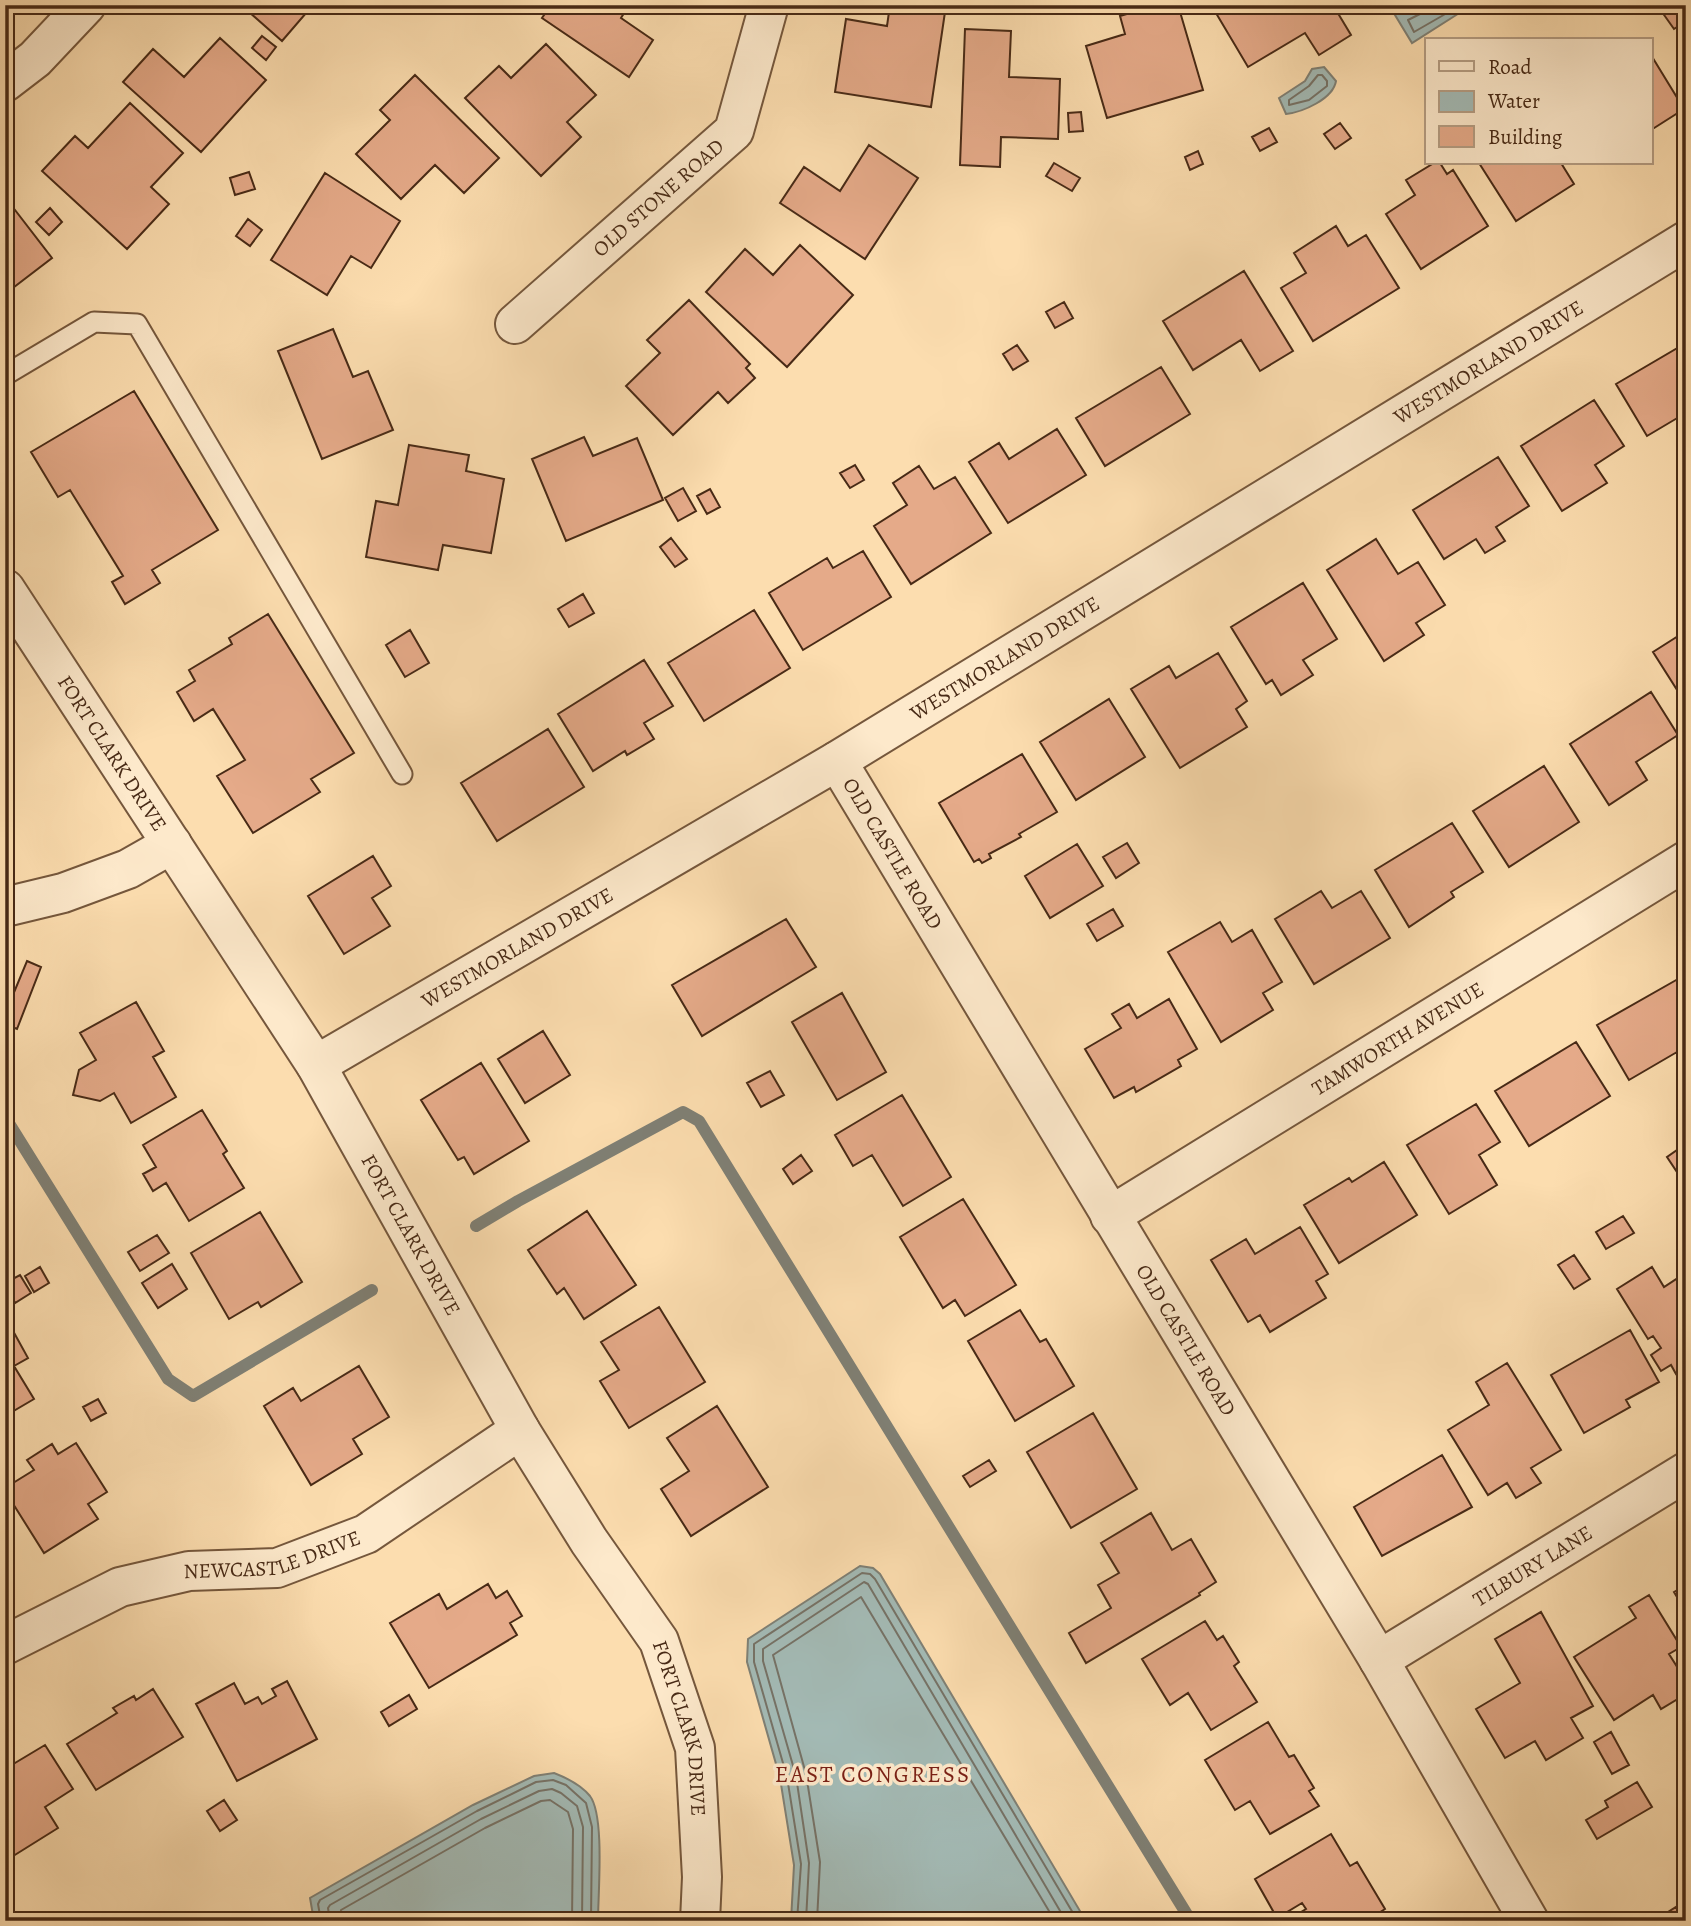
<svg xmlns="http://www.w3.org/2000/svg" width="1691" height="1926" font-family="Alegreya,serif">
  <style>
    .water { fill: #a3bab5; stroke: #7f8075; stroke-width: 2 }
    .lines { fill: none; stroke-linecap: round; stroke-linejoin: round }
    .shore { stroke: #767266; stroke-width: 2 }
    .stream { stroke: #7f8075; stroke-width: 12 }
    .building { fill: #e5aa89; stroke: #482a16; stroke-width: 2 }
    .lane-casing { stroke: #75573c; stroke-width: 23 }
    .street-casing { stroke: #75573c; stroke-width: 42 }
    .lane { stroke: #fde9cb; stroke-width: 19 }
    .street { stroke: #fde9cb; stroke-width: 38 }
    .labels { text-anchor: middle; stroke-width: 7; stroke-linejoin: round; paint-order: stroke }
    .street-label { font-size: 21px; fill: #482a16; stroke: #fde9cb }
    .neighbourhood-label { font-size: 23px; letter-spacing: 2px; fill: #7a1f14; stroke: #fde9cb }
  </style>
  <rect width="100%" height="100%" fill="#fcddaf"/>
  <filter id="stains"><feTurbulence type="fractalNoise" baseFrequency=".00286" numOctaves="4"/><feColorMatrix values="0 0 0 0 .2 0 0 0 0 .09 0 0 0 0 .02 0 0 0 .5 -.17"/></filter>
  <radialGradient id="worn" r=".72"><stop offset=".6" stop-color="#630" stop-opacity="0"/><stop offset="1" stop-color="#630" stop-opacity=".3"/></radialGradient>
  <path class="water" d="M1420,5H1461L1464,10L1412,43L1395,15L1408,7L1411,11Z
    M1324,67L1336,81C1333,99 1303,112 1286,114L1279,98L1305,81L1312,69Z
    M860,1566L873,1568L880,1574L1080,1911L1082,1921H791L794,1865L780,1778L747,1662L748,1639Z
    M554,1773C567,1778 581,1785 590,1796C605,1816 598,1894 598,1921H314L310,1898L473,1805L534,1776Z"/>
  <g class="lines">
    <path class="shore" d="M1423,5L1420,14L1408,20L1414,32L1454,9L1455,5
      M1318,75H1322L1327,81V86L1309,100L1289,105V100L1309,86Z
      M321,1921L318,1904L320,1900L477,1811L536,1782L553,1780L566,1785L586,1803L592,1827L591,1921
      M330,1921L328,1908L330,1905L481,1819L539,1791L552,1789L561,1793L577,1806L583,1827L582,1921
      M340,1921L341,1910L485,1828L541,1801L550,1800L568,1812L573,1829L572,1921
      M797,1921L801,1864L787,1777L754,1662V1644L862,1573L870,1574L875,1579L1073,1913L1075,1921
      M806,1921L809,1863L796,1776L763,1661V1649L864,1582L868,1584L1066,1921
      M817,1921L820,1862L806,1774L773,1655L861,1597L1055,1921"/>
    <path class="stream" d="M5,1117L168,1379L193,1396L372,1290
      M476,1226L518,1201L683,1112L699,1121L1191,1921"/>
  </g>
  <path class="building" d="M241,5H313L282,41Z
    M551,5H629L621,18L653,40L629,77L542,18Z
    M890,5L945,12L931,107L835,92L846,19L887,26Z
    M1157,5H1178L1203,90L1107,118L1086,46L1125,34L1120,16Z
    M1217,5H1333L1351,35L1319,55L1305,33L1248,67L1213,8Z
    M1671,5H1686V21L1674,29L1662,12Z
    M965,29L1011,31L1009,77L1060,79L1058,139L1001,137L1000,167L960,165Z
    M262,36L276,47L266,60L252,48Z
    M220,38L266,80L201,152L123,82L153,49L184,77Z
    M546,44L596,95L567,122L581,137L541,176L465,98L499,66L511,78Z
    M1651,55L1684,109L1651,130Z
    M415,75L499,158L464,193L435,165L401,199L356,154L390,120L380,110Z
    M130,103L183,153L151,187L169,204L127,249L42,171L75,136L88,148Z
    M1081,112L1083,131L1069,132L1068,113Z
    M1340,123L1351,138L1335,149L1324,134Z
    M1269,128L1277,142L1260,151L1252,137Z
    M869,145L918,178L865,259L780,203L804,167L840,191Z
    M1198,151L1203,164L1190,170L1185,157Z
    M1054,163L1080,178L1072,191L1046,176Z
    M1434,163H1440L1447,174L1453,170L1488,226L1421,269L1386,214L1415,195L1406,180Z
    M1479,163H1561L1574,184L1516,221Z
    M249,172L255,189L235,195L230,178Z
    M325,173L400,221L371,268L351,256L327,295L271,260Z
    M5,197L52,258L5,294Z
    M50,208L62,222L49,235L36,222Z
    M248,219L262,230L250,246L236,236Z
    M1336,226L1348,246L1366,235L1399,288L1313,341L1281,288L1306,273L1294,253Z
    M800,245L853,295L787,367L706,292L745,249L773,275Z
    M1244,271L1293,351L1260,371L1241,340L1193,370L1163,321Z
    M689,300L750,364L746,368L755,378L728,403L718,392L673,435L626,386L660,353L647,340Z
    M1064,302L1073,318L1055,328L1046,312Z
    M333,329L353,377L368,371L393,430L322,459L278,351Z
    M1686,343V429L1679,417L1647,436L1616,384Z
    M1017,345L1028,361L1013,370L1003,354Z
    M1161,367L1190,414L1105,466L1076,418Z
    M134,391L218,530L152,570L160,583L125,604L112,582L123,576L70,490L58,497L31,452Z
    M1594,400L1624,446L1595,465L1607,483L1562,511L1521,446Z
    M1057,429L1086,475L1008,523L969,462L999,443L1009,459Z
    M584,437L593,456L637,438L663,500L566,541L532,459Z
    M409,445L469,455L466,471L504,479L491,553L443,545L438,570L366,557L376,501L398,505Z
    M1498,457L1529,506L1496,527L1505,541L1485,553L1476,539L1444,559L1413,510Z
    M855,465L864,480L850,488L840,473Z
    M919,466L934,489L955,477L991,533L911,584L874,526L907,505L893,483Z
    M683,488L696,511L678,521L665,498Z
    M710,489L720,507L707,514L697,496Z
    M671,538L687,559L675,567L660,547Z
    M1376,539L1398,574L1418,562L1445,605L1416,623L1424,635L1384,661L1327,570Z
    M863,551L891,597L803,650L769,593L827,558L833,568Z
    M1303,583L1337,639L1303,660L1313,675L1281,695L1272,680L1266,684L1231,627Z
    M583,594L594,613L569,627L558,609Z
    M754,610L790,668L704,721L668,663Z
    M268,614L354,753L311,779L320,792L253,833L217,776L245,760L213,709L194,721L177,692L195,681L189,670L232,644L229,638Z
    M410,630L429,663L405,677L386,645Z
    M1686,631V704L1653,652Z
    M1218,653L1247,701L1236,709L1247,727L1180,768L1131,689L1169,666L1176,678Z
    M644,660L673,706L644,723L654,739L627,755L625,751L593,771L558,714Z
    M1651,692L1678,735L1636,762L1647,780L1609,805L1570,744Z
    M1109,699L1145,757L1076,800L1040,742Z
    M548,729L584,787L497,841L461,783Z
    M1022,754L1057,812L1019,834L1021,837L989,854L991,858L982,863L979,859L974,862L939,803Z
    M1544,766L1579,822L1509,867L1473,811Z
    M1452,823L1483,872L1451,892L1454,897L1409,927L1375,870Z
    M1127,843L1139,863L1116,878L1103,857Z
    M1077,844L1103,886L1050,918L1025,876Z
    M373,856L391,886L372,898L390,926L344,954L308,896Z
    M1321,891L1332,908L1361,891L1390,938L1314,984L1275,919Z
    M1113,909L1123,926L1097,941L1087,924Z
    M786,919L816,967L702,1036L672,985Z
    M1220,922L1232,942L1252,930L1282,982L1263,993L1273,1010L1221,1042L1168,952Z
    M27,961L41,967L17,1029L5,1024V1014Z
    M1678,979L1686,993V1067L1677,1052L1629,1080L1597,1025Z
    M842,993L886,1072L837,1100L792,1022Z
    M1169,999L1197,1049L1178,1060L1181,1066L1136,1092L1134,1087L1114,1098L1085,1049L1121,1028L1112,1014L1129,1004L1137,1018Z
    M136,1002L164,1051L153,1057L176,1097L131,1123L114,1093L100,1101L73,1095L79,1070L96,1060L80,1033Z
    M543,1031L570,1075L525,1103L498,1059Z
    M1576,1042L1610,1096L1529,1146L1495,1091Z
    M481,1063L529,1141L474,1174L464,1157L458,1160L421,1100Z
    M770,1071L784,1095L761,1107L747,1083Z
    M902,1095L951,1177L903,1206L872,1155L853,1166L835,1135Z
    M1476,1104L1500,1142L1479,1155L1497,1185L1449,1214L1407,1145Z
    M202,1110L227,1151L223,1154L244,1188L189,1221L166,1183L153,1191L143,1174L156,1167L143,1145Z
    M1680,1148L1686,1157V1166L1677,1172L1667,1157Z
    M801,1155L812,1171L793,1184L783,1169Z
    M1384,1162L1417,1215L1339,1263L1304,1205L1349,1178L1352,1182Z
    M963,1199L1016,1285L965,1316L955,1300L943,1308L900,1237Z
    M587,1211L636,1285L584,1319L564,1288L557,1294L528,1250Z
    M260,1212L302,1282L261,1307L258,1302L229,1319L191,1253Z
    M1623,1216L1634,1233L1606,1249L1596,1232Z
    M1300,1227L1328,1274L1316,1281L1326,1298L1270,1332L1260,1315L1248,1322L1211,1260L1246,1239L1255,1254Z
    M157,1235L169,1253L140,1271L128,1252Z
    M1574,1255L1590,1279L1574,1289L1558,1265Z
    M172,1264L187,1289L158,1308L142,1283Z
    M40,1267L49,1283L34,1292L25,1276Z
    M1652,1267L1664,1287L1684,1274L1686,1277V1367L1676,1374L1671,1365L1661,1371L1651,1355L1661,1348L1653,1336L1648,1339L1617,1289Z
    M20,1275L31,1293L15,1303L5,1283Z
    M659,1307L705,1382L629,1428L600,1381L619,1370L601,1342Z
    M1020,1310L1040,1342L1046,1339L1074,1386L1015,1421L968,1341Z
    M12,1329L28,1358L14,1366L34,1399L5,1416V1333Z
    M1630,1330L1659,1382L1626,1400L1630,1407L1584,1433L1551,1375Z
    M1507,1363L1561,1450L1531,1468L1541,1483L1516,1498L1507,1483L1488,1495L1448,1430L1489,1405L1476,1382Z
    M359,1366L389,1417L353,1439L362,1454L311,1485L264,1406L293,1388L301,1401Z
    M98,1399L106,1413L91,1421L83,1407Z
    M717,1406L768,1487L691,1536L661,1489L689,1471L667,1438Z
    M1093,1413L1137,1489L1071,1528L1027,1452Z
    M76,1443L107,1492L88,1504L98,1519L44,1553L5,1491V1488L34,1470L27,1460L52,1444L58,1454Z
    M1442,1455L1472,1507L1382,1556L1354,1507Z
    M989,1460L996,1471L970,1487L963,1476Z
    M1151,1513L1172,1550L1191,1539L1216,1582L1199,1593L1200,1595L1086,1663L1069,1633L1111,1608L1098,1585L1119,1573L1101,1543Z
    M488,1584L496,1598L507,1591L522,1616L510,1623L517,1635L429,1688L390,1623L439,1594L447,1609Z
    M1686,1585V1612L1674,1592Z
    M1649,1595L1681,1647L1669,1654L1686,1681V1694L1661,1709L1653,1695L1614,1720L1574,1657L1636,1618L1629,1607Z
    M1541,1612L1593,1706L1571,1718L1583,1738L1546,1760L1535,1741L1505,1758L1476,1709L1520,1683L1495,1639Z
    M1205,1621L1217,1640L1223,1636L1239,1662L1234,1666L1257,1702L1211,1730L1188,1693L1170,1705L1142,1659Z
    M287,1681L317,1739L237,1781L196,1704L234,1683L245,1704L258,1697L262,1704L276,1696L272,1689Z
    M153,1689L183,1737L96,1790L67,1744L117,1713L113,1708L134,1696L136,1700Z
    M409,1695L417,1709L389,1726L381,1712Z
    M1268,1722L1289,1757L1294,1755L1314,1788L1309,1791L1319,1806L1270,1834L1250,1801L1235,1810L1205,1760Z
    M1611,1732L1629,1765L1612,1774L1594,1742Z
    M45,1745L73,1789L45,1807L58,1828L10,1858L5,1851V1769Z
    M1637,1782L1652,1807L1597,1839L1586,1820L1608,1807L1605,1801Z
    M224,1800L237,1820L220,1831L207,1811Z
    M1331,1834L1350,1866L1357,1862L1385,1909L1366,1921H1286L1306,1909L1302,1903L1277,1918L1255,1879Z
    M1676,1907L1684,1921H1654Z"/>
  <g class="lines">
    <defs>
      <path id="lane" d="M5,375L94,322L137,324L402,774"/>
      <g id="street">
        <path d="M5,82L35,59L86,5"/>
        <path id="s1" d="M515,324L734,131L769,5"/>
        <path id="s2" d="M5,589L316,1065L520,1430L589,1541L659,1641L695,1748L702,1877L700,1921"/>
        <path id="s3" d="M837,761L1379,1660L1529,1921"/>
        <path d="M5,907L63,893L128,869L172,844"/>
        <path id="s4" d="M316,1065L837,761L1686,241"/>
        <path id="s5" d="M1110,1216L1686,861"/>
        <path id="s6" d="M5,1645L120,1587L189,1571L277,1568L366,1534L520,1430"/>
        <path id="s7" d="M1379,1660L1686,1472"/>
      </g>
    </defs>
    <use href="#lane" class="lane-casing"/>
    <use href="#street" class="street-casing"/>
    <use href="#lane" class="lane"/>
    <use href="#street" class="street"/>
  </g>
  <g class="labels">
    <g class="street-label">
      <text dy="7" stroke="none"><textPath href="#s1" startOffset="191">OLD STONE ROAD</textPath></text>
      <text dy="7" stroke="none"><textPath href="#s4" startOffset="1367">WESTMORLAND DRIVE</textPath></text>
      <text dy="7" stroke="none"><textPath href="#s4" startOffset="800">WESTMORLAND DRIVE</textPath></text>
      <text dy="7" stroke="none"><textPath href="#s2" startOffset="196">FORT CLARK DRIVE</textPath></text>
      <text dy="7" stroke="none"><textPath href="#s3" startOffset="108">OLD CASTLE ROAD</textPath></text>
      <text dy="7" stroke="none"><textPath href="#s4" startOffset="233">WESTMORLAND DRIVE</textPath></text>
      <text dy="7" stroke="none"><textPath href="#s5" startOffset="338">TAMWORTH AVENUE</textPath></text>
      <text dy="7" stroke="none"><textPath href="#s2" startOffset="763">FORT CLARK DRIVE</textPath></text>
      <text dy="7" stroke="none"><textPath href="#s3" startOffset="676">OLD CASTLE ROAD</textPath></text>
      <text dy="7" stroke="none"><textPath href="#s6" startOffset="285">NEWCASTLE DRIVE</textPath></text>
      <text dy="7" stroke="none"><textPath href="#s7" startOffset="180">TILBURY LANE</textPath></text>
      <text dy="7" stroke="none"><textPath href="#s2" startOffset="1330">FORT CLARK DRIVE</textPath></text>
    </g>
    <g class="neighbourhood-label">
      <text x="873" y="1782">EAST CONGRESS</text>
    </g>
  </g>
  <rect width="1691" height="1926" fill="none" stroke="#fcddaf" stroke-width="28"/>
  <rect x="7" y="7" width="1677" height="1912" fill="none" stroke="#482a16" stroke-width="3.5"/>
  <rect x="14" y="14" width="1663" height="1898" fill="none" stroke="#482a16" stroke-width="2"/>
  <rect x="1425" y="38" width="228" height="126" fill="#fde9cb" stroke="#b59d83" stroke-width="2"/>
  <rect x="1439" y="61" width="35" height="10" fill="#fde9cb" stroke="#b59d83" stroke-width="2"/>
  <text x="1488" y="74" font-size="21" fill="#482a16">Road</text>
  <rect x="1439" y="91" width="35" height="21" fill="#a3bab5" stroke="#b59d83" stroke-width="2"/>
  <text x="1488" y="108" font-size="21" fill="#482a16">Water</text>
  <rect x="1439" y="126" width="35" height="21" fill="#e5aa89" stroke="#b59d83" stroke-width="2"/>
  <text x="1488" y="144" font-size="21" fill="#482a16">Building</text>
  <rect width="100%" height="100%" filter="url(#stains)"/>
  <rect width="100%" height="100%" fill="url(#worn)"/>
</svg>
